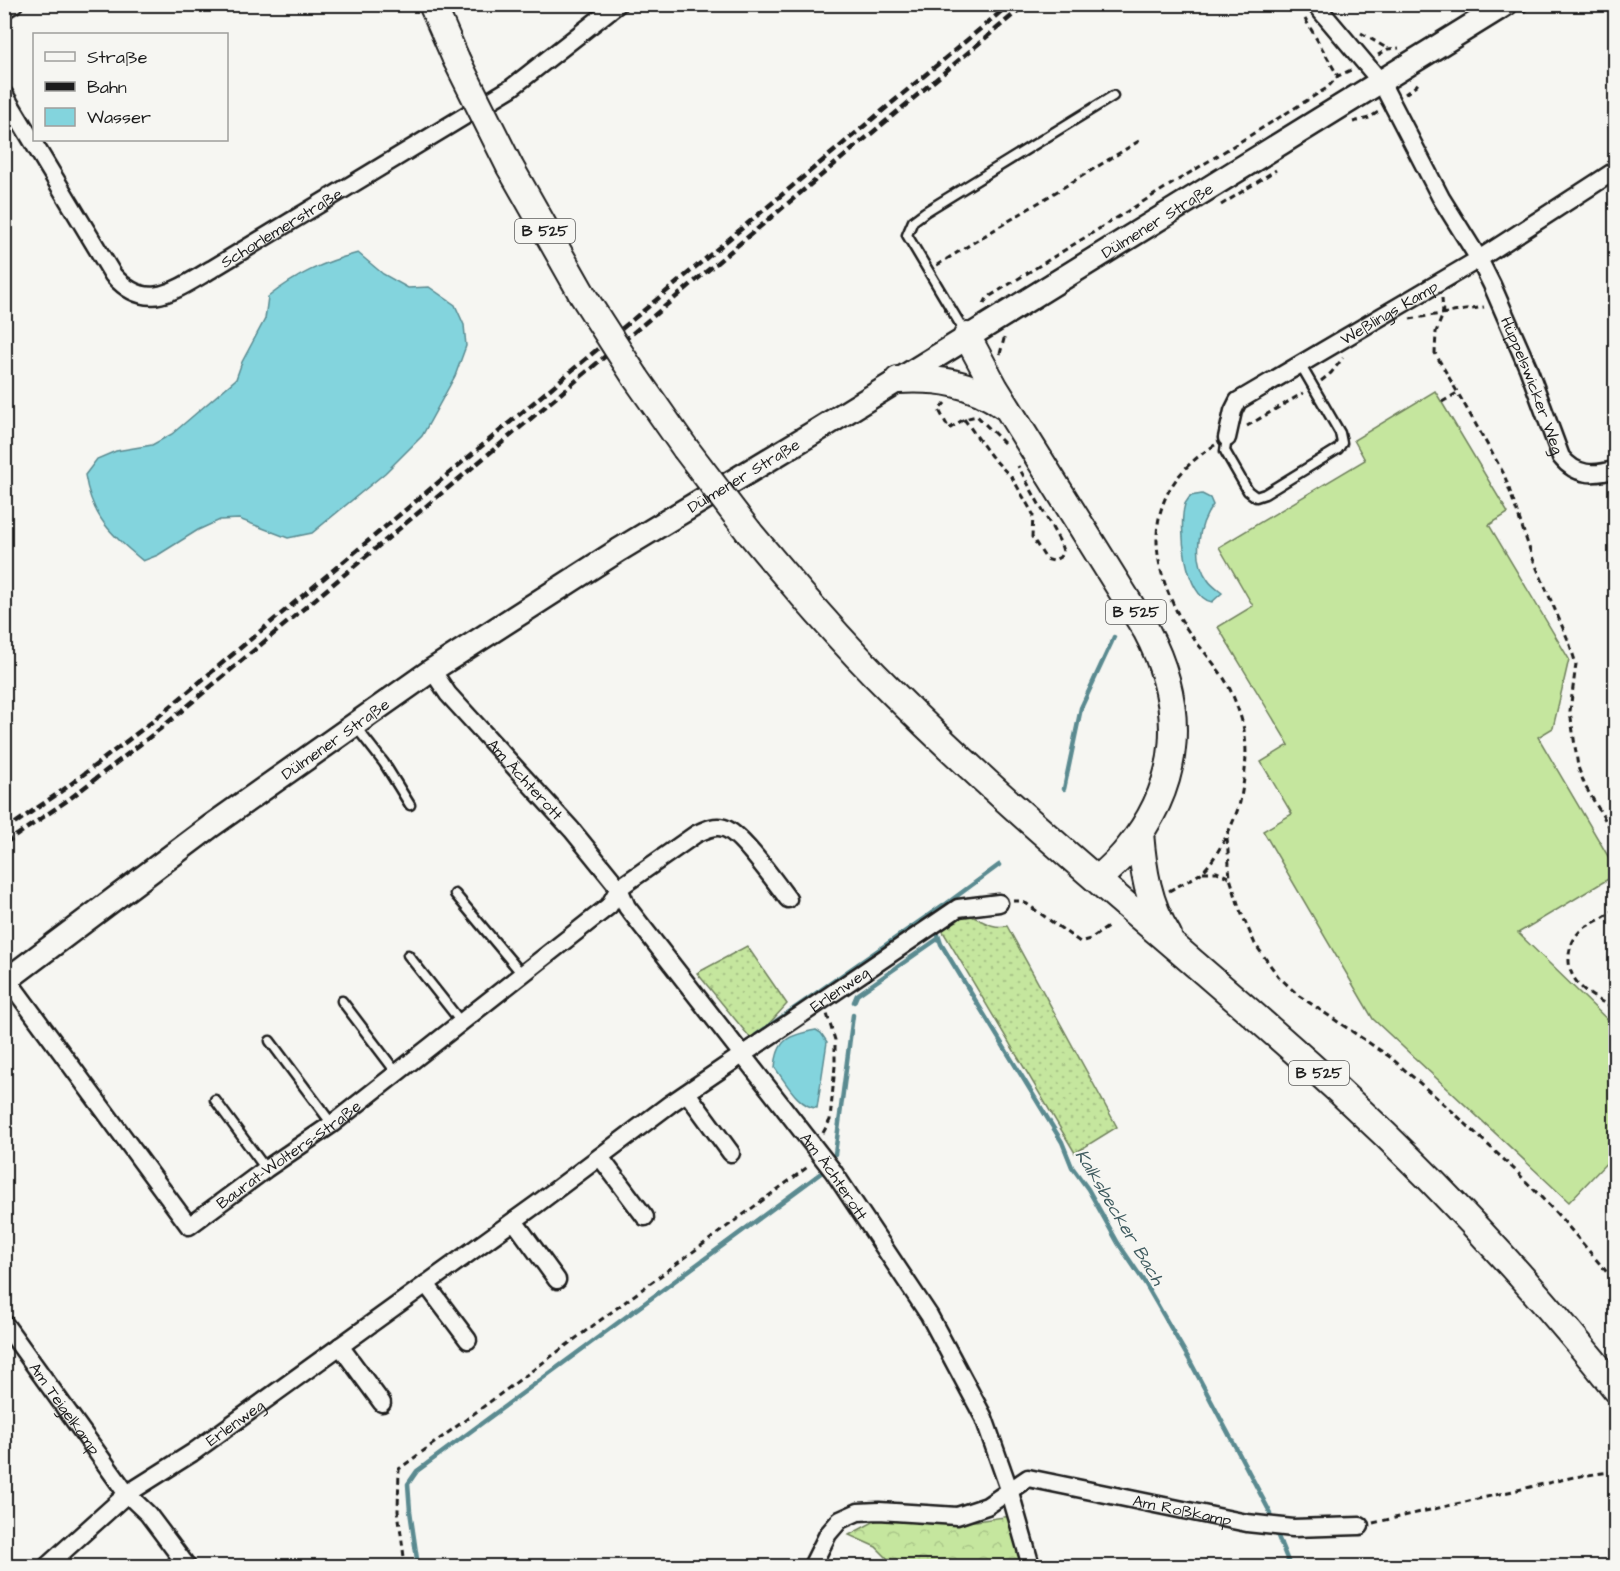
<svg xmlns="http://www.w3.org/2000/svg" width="1620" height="1571" font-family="'Architects Daughter',sans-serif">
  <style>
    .grass { fill: url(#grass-dots); stroke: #70815d; stroke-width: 1.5 }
    .forest { fill: url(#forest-crowns); stroke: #70815d; stroke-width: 1.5 }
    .pitch { fill: #c5e69e; stroke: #70815d; stroke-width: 1.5 }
    .water { fill: #83d4dd; stroke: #5a8a90; stroke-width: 1.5 }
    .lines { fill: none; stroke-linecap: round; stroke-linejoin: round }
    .stream { stroke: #5a8a90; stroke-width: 4.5 }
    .lane-casing { stroke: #1c1c1c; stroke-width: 13 }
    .street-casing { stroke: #1c1c1c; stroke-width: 21 }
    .secondary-casing { stroke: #1c1c1c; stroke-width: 27 }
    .primary-casing { stroke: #1c1c1c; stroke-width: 30 }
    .path { stroke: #1c1c1c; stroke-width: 3; stroke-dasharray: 6 4.5; stroke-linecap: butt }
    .lane { stroke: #f6f6f2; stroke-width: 8 }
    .street { stroke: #f6f6f2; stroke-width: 16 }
    .secondary { stroke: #f6f6f2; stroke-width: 22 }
    .primary { stroke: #f6f6f2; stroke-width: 26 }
    .rail { stroke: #1c1c1c; stroke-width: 4.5; stroke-dasharray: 9 4.5; stroke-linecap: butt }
    .primary-bridge-casing { stroke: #1c1c1c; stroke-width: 30; stroke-linecap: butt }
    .primary-bridge { stroke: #f6f6f2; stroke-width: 26 }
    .labels { text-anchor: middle; stroke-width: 4.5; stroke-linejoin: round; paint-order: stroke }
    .shield { fill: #f6f6f2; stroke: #5d5d5c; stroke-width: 1.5 }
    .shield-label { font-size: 15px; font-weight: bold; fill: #1c1c1c }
    .street-label { font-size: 16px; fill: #1c1c1c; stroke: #f6f6f2 }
    .water-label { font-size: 18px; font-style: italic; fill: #405c60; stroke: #f6f6f2 }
  </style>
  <defs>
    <pattern id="grass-dots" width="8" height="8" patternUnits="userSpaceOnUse" patternTransform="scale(1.5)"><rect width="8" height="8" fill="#c5e69e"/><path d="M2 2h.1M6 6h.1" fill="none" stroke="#a9c588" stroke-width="1.8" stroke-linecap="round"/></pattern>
    <pattern id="forest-crowns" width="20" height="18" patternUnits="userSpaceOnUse" patternTransform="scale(1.5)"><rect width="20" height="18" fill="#c5e69e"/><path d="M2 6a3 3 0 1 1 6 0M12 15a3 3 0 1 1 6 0" fill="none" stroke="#a9c588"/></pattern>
  </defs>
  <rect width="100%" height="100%" fill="#f6f6f2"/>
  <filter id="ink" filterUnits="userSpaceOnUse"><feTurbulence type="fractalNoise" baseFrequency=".0167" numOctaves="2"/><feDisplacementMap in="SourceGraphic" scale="12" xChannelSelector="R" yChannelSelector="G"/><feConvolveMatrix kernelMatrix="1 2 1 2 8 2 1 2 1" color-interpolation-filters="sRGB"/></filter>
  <g filter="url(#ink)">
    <path class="grass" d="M963,913C981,918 988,929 1007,926L1117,1127L1075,1153L942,930Z
      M747,946L787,1004L753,1041L697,973Z"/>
    <path class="forest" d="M890,1513L976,1521L1011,1516L1023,1566H895L876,1547L849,1535Z"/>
    <path class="pitch" d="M1435,391L1508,513L1489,525L1569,659L1553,728L1538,737L1615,868V875L1518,933L1615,1027V1154L1569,1202L1373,1019L1263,831L1292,814L1261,762L1289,745L1218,627L1253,606L1219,547L1365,460L1354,440Z"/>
    <path class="water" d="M358,253L383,274L408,288L429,287L455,305L464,325L466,346L455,376L422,436L385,473L312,533L288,538L239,519L220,520L198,530L158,555L143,561C111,534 92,518 85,475L97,459L116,451L152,445L172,434L236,379L242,362L265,319L268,297C296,275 323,262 358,253Z
      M1202,494L1210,498L1213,505C1198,525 1192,559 1208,580C1211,585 1217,589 1222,593L1212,602C1185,598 1178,526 1185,504C1185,503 1190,497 1190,496Z
      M816,1030L821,1033L827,1042L817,1108C799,1108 785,1081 775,1068C777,1039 789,1035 816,1030Z"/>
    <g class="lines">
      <path class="stream" d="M1064,789L1081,708L1114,637
        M942,907L999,865
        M937,932L941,944L1062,1142L1072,1167L1088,1189L1118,1243L1145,1283L1190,1361L1271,1514
        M854,1002L857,995L939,938
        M756,1035L943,905
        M835,1154L853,1015
        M1277,1534L1290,1566
        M418,1566L410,1511L408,1484L417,1471L821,1173"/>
      <defs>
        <path id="lane" d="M966,334L907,235L913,221L925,212L1113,96
          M1227,438L1225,451L1248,491L1256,497L1265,494L1338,449L1342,443L1340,433L1300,364
          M356,727L384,763L410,805
          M455,894L522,974
          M408,955L461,1022
          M342,1001L396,1072
          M270,1041L332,1124
          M215,1100L266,1169"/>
        <g id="street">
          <path id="s1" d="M1315,4L1381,82L1441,198L1479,259L1492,285L1528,368L1561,457C1576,476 1594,476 1616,469"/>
          <path d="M4,10L14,4"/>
          <path id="s2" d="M4,94L113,275C147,314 175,290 212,269L511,88L618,4"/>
          <path id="s3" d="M1227,438L1233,411L1238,401L1479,259L1616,170"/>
          <path id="s4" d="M432,670L448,694L572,830L619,888L627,907L833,1171L929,1315L984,1418L1009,1489L1031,1566"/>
          <path id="s5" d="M8,980L189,1226L266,1169L332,1124L609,906L619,888L696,834C705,830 714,825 724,828C740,832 776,883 788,899"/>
          <path d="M687,1093L731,1153"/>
          <path d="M600,1157L645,1217"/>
          <path d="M514,1221L557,1280"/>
          <path d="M426,1284L468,1340"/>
          <path id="s6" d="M4,1323L127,1494L148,1514L187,1566"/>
          <path d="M340,1346L382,1403"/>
          <path id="s7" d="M47,1566L127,1494L192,1453L537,1204L670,1104L958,908L999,903"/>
          <path id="s8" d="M812,1566L828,1534L840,1520L858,1512L879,1511L957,1516L987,1506L1028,1478L1247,1523L1293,1528L1360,1526"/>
        </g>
        <g id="secondary">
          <path id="s9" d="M4,982L211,826L432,670L619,550L813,433L1506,4"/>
        </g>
        <path id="primary" d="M432,4L456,59
          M510,167L582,294
          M967,336L995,388L1146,630C1186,705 1183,783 1127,850C1119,861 1107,870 1098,880
          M636,378L685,448
          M898,380C938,378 971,382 1004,406
          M749,532C795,587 841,642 892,692C1034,834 1193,957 1340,1092C1440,1184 1531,1283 1616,1389
          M1140,833C1143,869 1148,904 1168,935"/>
      </defs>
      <use href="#lane" class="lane-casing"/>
      <use href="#street" class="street-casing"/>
      <use href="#secondary" class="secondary-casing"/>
      <use href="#primary" class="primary-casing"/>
      <path class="path" d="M1523,12L1534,4
        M1305,19L1338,76
        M1361,33L1388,49
        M1378,55L1388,49L1399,48
        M1405,94L1416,86L1420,81
        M1353,122L1369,118L1380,111
        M1221,205L1276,170
        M937,265L1139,141
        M1442,298L1443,314L1436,332L1435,353L1504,474L1533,559L1569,642L1576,664L1570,711L1578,767L1585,786L1616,838
        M984,304L987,298L1327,88L1338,76L1351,70
        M1410,319L1484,307
        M1000,354L1005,335
        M1321,381L1331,373L1343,358
        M1442,402L1457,393
        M945,403L939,410L949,429L964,419L977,416L1004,443
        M964,419L991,456L1013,479L1033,514L1032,537L1046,559L1053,561L1060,557L1063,551L1060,542L1018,466
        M1247,426L1303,393
        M1227,838L1230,878L1240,910L1255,944L1278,976L1298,995L1390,1057L1453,1112L1516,1171L1561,1218L1605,1270L1616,1285
        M1203,872H1217L1230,878
        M1169,891C1179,885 1191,880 1201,873C1216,861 1235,821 1240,802C1246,772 1250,741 1239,712C1234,697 1228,683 1219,671C1208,655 1193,640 1183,623C1145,557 1143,489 1215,445
        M1013,901H1020L1027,904L1080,942L1090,939L1108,927
        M1616,908C1605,919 1591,922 1580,931C1574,937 1569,948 1569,956C1567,985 1594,998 1616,1009
        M823,1133L830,1120L835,1066V1040L827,1014
        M1373,1523L1574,1477L1616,1471
        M401,1566L404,1557L398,1511L399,1469L809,1166"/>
      <use href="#lane" class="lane"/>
      <use href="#street" class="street"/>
      <use href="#secondary" class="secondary"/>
      <use href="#primary" class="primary"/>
      <path class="rail" d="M4,831L63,790L153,721L1010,4
        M4,844L68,800L160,729L1026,4"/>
      <defs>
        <path id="primary-bridge" d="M456,59L510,167
          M582,294L636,378
          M685,448L749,532"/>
      </defs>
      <use href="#primary-bridge" class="primary-bridge-casing"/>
      <use href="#primary-bridge" class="primary-bridge"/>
    </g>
  </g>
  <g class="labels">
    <g class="shield">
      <rect x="515" y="219" width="60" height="24" rx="4.5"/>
      <rect x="1106" y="600" width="60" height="24" rx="4.5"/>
      <rect x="1289" y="1061" width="60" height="24" rx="4.5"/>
    </g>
    <g class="shield-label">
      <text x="545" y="236">B 525</text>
      <text x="1136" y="617">B 525</text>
      <text x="1319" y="1078">B 525</text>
    </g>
    <g class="street-label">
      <text dy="6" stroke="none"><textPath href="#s9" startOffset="1383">Dülmener Straße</textPath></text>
      <text dy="6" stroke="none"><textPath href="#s2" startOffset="404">Schorlemerstraße</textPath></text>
      <text dy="6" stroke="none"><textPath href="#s3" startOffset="214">Weßlings Kamp</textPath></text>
      <text dy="6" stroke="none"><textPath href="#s1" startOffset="442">Hüppelswicker Weg</textPath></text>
      <text dy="6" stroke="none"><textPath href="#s9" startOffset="897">Dülmener Straße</textPath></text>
      <text dy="6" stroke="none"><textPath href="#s9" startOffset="411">Dülmener Straße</textPath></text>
      <text dy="6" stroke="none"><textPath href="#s4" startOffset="144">Am Ächterott</textPath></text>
      <text dy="6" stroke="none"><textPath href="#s7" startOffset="981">Erlenweg</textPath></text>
      <text dy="6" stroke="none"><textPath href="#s5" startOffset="428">Baurat-Wolters-Straße</textPath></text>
      <text dy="6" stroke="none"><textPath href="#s4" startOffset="648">Am Ächterott</textPath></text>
      <text dy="6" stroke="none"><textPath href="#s6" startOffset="105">Am Teigelkamp</textPath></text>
      <text dy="6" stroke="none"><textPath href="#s7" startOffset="237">Erlenweg</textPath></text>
      <text dy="6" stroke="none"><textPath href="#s8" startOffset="412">Am Roßkamp</textPath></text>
    </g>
    <g class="water-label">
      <text transform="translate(1120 1217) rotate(59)" y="6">Kalksbecker Bach</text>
    </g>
  </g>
  <rect width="1620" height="1571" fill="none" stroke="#f6f6f2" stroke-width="24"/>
  <rect x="12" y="12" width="1596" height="1547" fill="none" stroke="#1c1c1c" stroke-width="2" filter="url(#ink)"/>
  <rect x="33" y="33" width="195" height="108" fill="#f6f6f2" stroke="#9f9f9c" stroke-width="1.5"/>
  <rect x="45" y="52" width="30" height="9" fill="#f6f6f2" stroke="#9f9f9c" stroke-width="1.5"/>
  <text x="87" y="63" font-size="18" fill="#1c1c1c">Straße</text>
  <rect x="45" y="82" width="30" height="9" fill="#1c1c1c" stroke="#9f9f9c" stroke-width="1.5"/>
  <text x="87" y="93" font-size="18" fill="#1c1c1c">Bahn</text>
  <rect x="45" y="108" width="30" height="18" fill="#83d4dd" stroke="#9f9f9c" stroke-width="1.5"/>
  <text x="87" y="123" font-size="18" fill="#1c1c1c">Wasser</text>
</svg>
